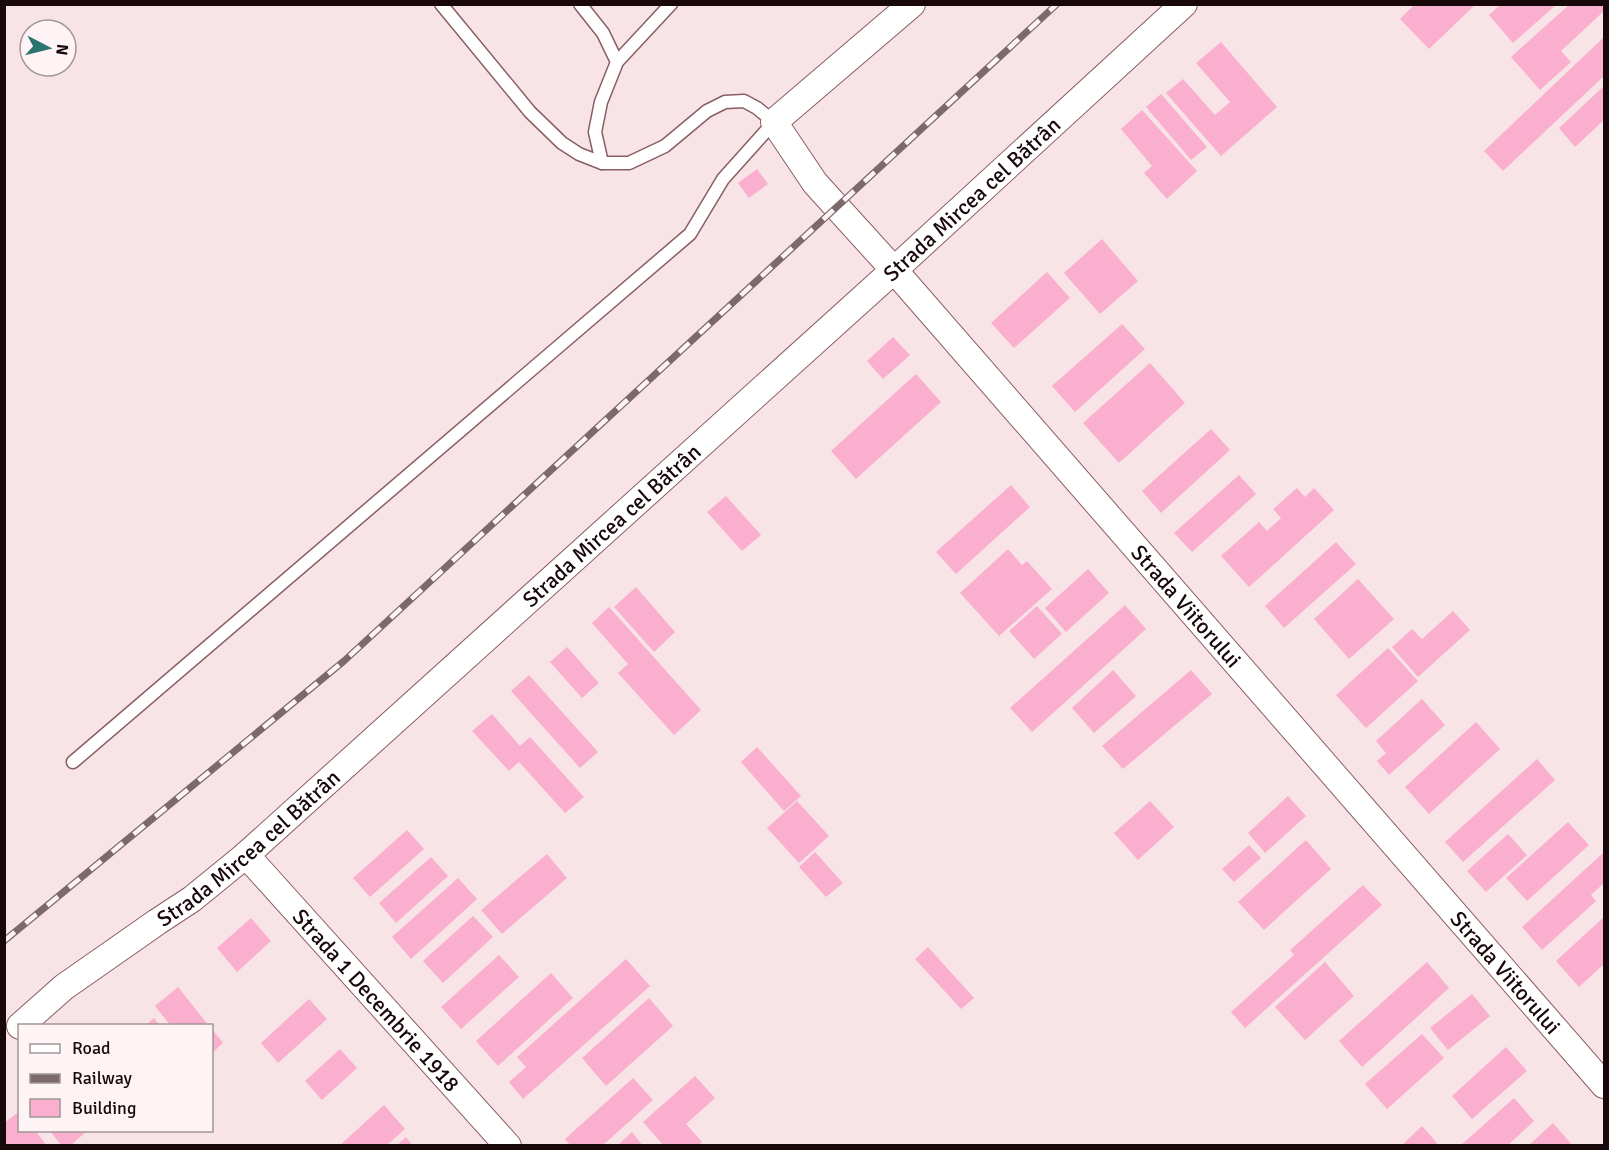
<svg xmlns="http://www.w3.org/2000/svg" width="1609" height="1150" font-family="Signika,sans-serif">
	<rect width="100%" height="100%" fill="#f8e4e6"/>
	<g fill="#faafcf">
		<path d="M1415 4H1476L1429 49 1400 19Z"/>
		<path d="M1501 4H1557L1513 43 1489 15Z"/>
		<path d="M1570 4H1604V11L1561 51 1571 62 1540 90 1511 57Z"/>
		<path d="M1604 37V76L1503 171 1484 151Z"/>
		<path d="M1221 42 1277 107 1221 156 1166 93 1183 79 1215 115 1230 102 1196 63Z"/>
		<path d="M1604 86V120L1575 147 1559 128Z"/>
		<path d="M1161 94 1207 147 1191 160 1146 107Z"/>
		<path d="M1142 110 1197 171 1167 199 1144 173 1152 166 1121 129Z"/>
		<path d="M757 169 768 184 749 198 738 183Z"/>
		<path d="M1102 239 1138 281 1100 314 1064 273Z"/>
		<path d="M1047 272 1070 298 1014 348 991 323Z"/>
		<path d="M1122 324 1145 349 1075 412 1052 386Z"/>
		<path d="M893 337 910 355 883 379 867 361Z"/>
		<path d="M1150 363 1185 403 1119 463 1083 423Z"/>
		<path d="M916 374 941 402 856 479 831 451Z"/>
		<path d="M1211 429 1230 450 1161 513 1142 491Z"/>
		<path d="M1239 475 1256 494 1192 552 1174 533Z"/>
		<path d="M1011 485 1030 507 956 574 936 552Z"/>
		<path d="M1297 488 1305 497 1314 488 1334 510 1249 587 1221 556 1259 522 1267 531 1281 518 1273 509Z"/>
		<path d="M726 496 761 535 742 551 707 512Z"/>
		<path d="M1336 542 1356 564 1284 628 1265 606Z"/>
		<path d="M1008 549 1022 565 1027 561 1052 589 999 636 960 593Z"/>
		<path d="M1088 569 1109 593 1066 632 1045 608Z"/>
		<path d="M1358 579 1394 619 1349 659 1314 619Z"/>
		<path d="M636 587 675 632 654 652 614 607Z"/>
		<path d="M1125 605 1146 629 1032 732 1010 708Z"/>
		<path d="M1037 606 1062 634 1034 659 1009 631Z"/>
		<path d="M609 607 701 710 674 735 618 673 628 664 592 623Z"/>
		<path d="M1453 611 1470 630 1418 677 1392 647 1412 629 1422 639Z"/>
		<path d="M567 647 599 683 582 698 550 662Z"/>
		<path d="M1388 648 1418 681 1366 728 1336 695Z"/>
		<path d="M1113 670 1136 696 1094 733 1072 708Z"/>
		<path d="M1191 670 1212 694 1123 769 1102 746Z"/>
		<path d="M529 675 598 752 580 768 511 691Z"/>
		<path d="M1422 699 1445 725 1389 775 1377 761 1386 753 1376 741Z"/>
		<path d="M492 714 520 746 530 737 584 797 565 813 519 762 509 771 472 731Z"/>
		<path d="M1476 722 1500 749 1429 814 1405 787Z"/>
		<path d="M757 747 801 796 784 811 741 762Z"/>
		<path d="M1537 759 1555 780 1463 862 1445 842Z"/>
		<path d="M1288 796 1306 816 1265 853 1248 833Z"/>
		<path d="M797 801 829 836 799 863 767 828Z"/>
		<path d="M1150 801 1174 827 1138 860 1114 833Z"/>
		<path d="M1568 822 1589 845 1527 901 1506 878Z"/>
		<path d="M407 830 424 849 370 897 353 878Z"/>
		<path d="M1508 834 1527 855 1486 892 1467 871Z"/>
		<path d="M1306 840 1331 869 1264 930 1238 902Z"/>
		<path d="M1249 845 1261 858 1234 882 1222 869Z"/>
		<path d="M815 852 843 883 826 897 799 867Z"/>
		<path d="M1604 852V883L1591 895 1596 901 1542 950 1522 927Z"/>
		<path d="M547 854 567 878 502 934 481 910Z"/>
		<path d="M431 857 448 876 396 923 379 903Z"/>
		<path d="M458 878 477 899 411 959 392 937Z"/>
		<path d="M1363 885 1382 905 1245 1028 1231 1012 1294 955 1290 950Z"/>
		<path d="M473 916 493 937 443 983 423 961Z"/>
		<path d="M1604 917V964L1579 987 1556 961Z"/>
		<path d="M251 918 271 941 237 972 217 948Z"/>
		<path d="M928 947 974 998 961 1009 915 959Z"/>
		<path d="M499 955 519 977 461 1029 441 1007Z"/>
		<path d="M626 959 650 986 523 1099 509 1082 526 1067 517 1057Z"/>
		<path d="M1325 962 1354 996 1305 1040 1275 1007Z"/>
		<path d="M1427 962 1449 988 1362 1067 1339 1041Z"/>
		<path d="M551 973 573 998 498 1066 476 1041Z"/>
		<path d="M178 987 209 1026H171L155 1006Z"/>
		<path d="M1472 994 1490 1016 1448 1050 1430 1028Z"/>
		<path d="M649 998 673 1026 606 1086 582 1058Z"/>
		<path d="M309 999 327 1019 278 1063 261 1043Z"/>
		<path d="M154 1018 160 1026H145Z"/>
		<path d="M212 1029 223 1043 212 1053Z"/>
		<path d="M1422 1034 1444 1058 1387 1109 1365 1084Z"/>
		<path d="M1506 1047 1527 1071 1472 1119 1452 1096Z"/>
		<path d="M340 1049 357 1068 322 1100 305 1081Z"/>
		<path d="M695 1076 715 1098 686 1124 702 1142 698 1146H664L643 1122Z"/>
		<path d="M633 1078 653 1100 602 1146H571L565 1139Z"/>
		<path d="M1514 1098 1534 1121 1507 1146H1460Z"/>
		<path d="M384 1105 405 1129 386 1146H339Z"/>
		<path d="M20 1111V1130H35L47 1146H8L4 1141V1123Z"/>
		<path d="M1553 1123 1573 1146H1528Z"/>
		<path d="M1422 1126 1437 1143 1434 1146H1401Z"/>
		<path d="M49 1130H88L70 1146H62Z"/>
		<path d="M632 1132 643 1146H617Z"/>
		<path d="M406 1137 413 1146H396Z"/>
	</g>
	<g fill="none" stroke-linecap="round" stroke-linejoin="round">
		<defs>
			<g id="lane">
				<path d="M441 4 530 112 562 143 579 154 602 163 595 132 601 102 617 62 603 33 580 4"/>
				<path d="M617 62 671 4"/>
				<path d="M73 762 690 234 723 179 774 122 757 108 744 101 725 102 707 111 665 146 629 163H602"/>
			</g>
			<g id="street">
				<path id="s1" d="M912 4 774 122 815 183 894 270 1604 1085"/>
				<path id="s2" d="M246 855 508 1146"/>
				<path id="s3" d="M20 1026 64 987 157 922 192 899 246 855 894 270 1184 4"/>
			</g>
		</defs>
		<use href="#lane" stroke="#895e63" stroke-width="15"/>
		<use href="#street" stroke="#895e63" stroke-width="28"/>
		<use href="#lane" stroke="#fff" stroke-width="12"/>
		<use href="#street" stroke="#fff" stroke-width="26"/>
		<defs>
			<path id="rail" d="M4 941 344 661 1057 4"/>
		</defs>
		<use href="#rail" stroke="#7b696b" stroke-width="7"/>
		<use href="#rail" stroke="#fff4f5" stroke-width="4.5" stroke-dasharray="14" stroke-linecap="butt"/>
	</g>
	<g text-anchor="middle" stroke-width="4.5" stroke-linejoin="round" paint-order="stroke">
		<g font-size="22" fill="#18080a" stroke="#fff4f5">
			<text dy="8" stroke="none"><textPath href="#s3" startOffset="1262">Strada Mircea cel Bătrân</textPath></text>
			<text dy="8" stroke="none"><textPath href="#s3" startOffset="776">Strada Mircea cel Bătrân</textPath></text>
			<text dy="8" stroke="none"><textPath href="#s1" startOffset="818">Strada Viitorului</textPath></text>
			<text dy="8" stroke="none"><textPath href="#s3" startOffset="290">Strada Mircea cel Bătrân</textPath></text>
			<text dy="8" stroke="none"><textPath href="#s1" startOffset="1304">Strada Viitorului</textPath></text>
			<text dy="8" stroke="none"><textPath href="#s2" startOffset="195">Strada 1 Decembrie 1918</textPath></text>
		</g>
	</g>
	<rect width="1609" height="1150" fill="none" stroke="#18080a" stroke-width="12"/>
	<rect x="18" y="1024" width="195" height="108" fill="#fff4f5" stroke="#a39697" stroke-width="1.5"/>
	<rect x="30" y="1044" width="30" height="9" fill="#ffffff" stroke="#a39697" stroke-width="1.5"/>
	<text x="72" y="1054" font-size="18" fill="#18080a">Road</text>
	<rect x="30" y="1074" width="30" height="9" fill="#7b696b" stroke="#a39697" stroke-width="1.5"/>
	<text x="72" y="1084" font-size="18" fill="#18080a">Railway</text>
	<rect x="30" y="1099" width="30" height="18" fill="#faafcf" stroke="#a39697" stroke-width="1.5"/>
	<text x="72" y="1114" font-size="18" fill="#18080a">Building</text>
	<g transform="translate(48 48) rotate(97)"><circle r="28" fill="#fff4f5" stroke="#a39697" stroke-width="1.5"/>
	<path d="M0-4.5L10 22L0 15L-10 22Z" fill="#2a7472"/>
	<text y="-9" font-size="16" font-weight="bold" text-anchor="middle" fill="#18080a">N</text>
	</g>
</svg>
